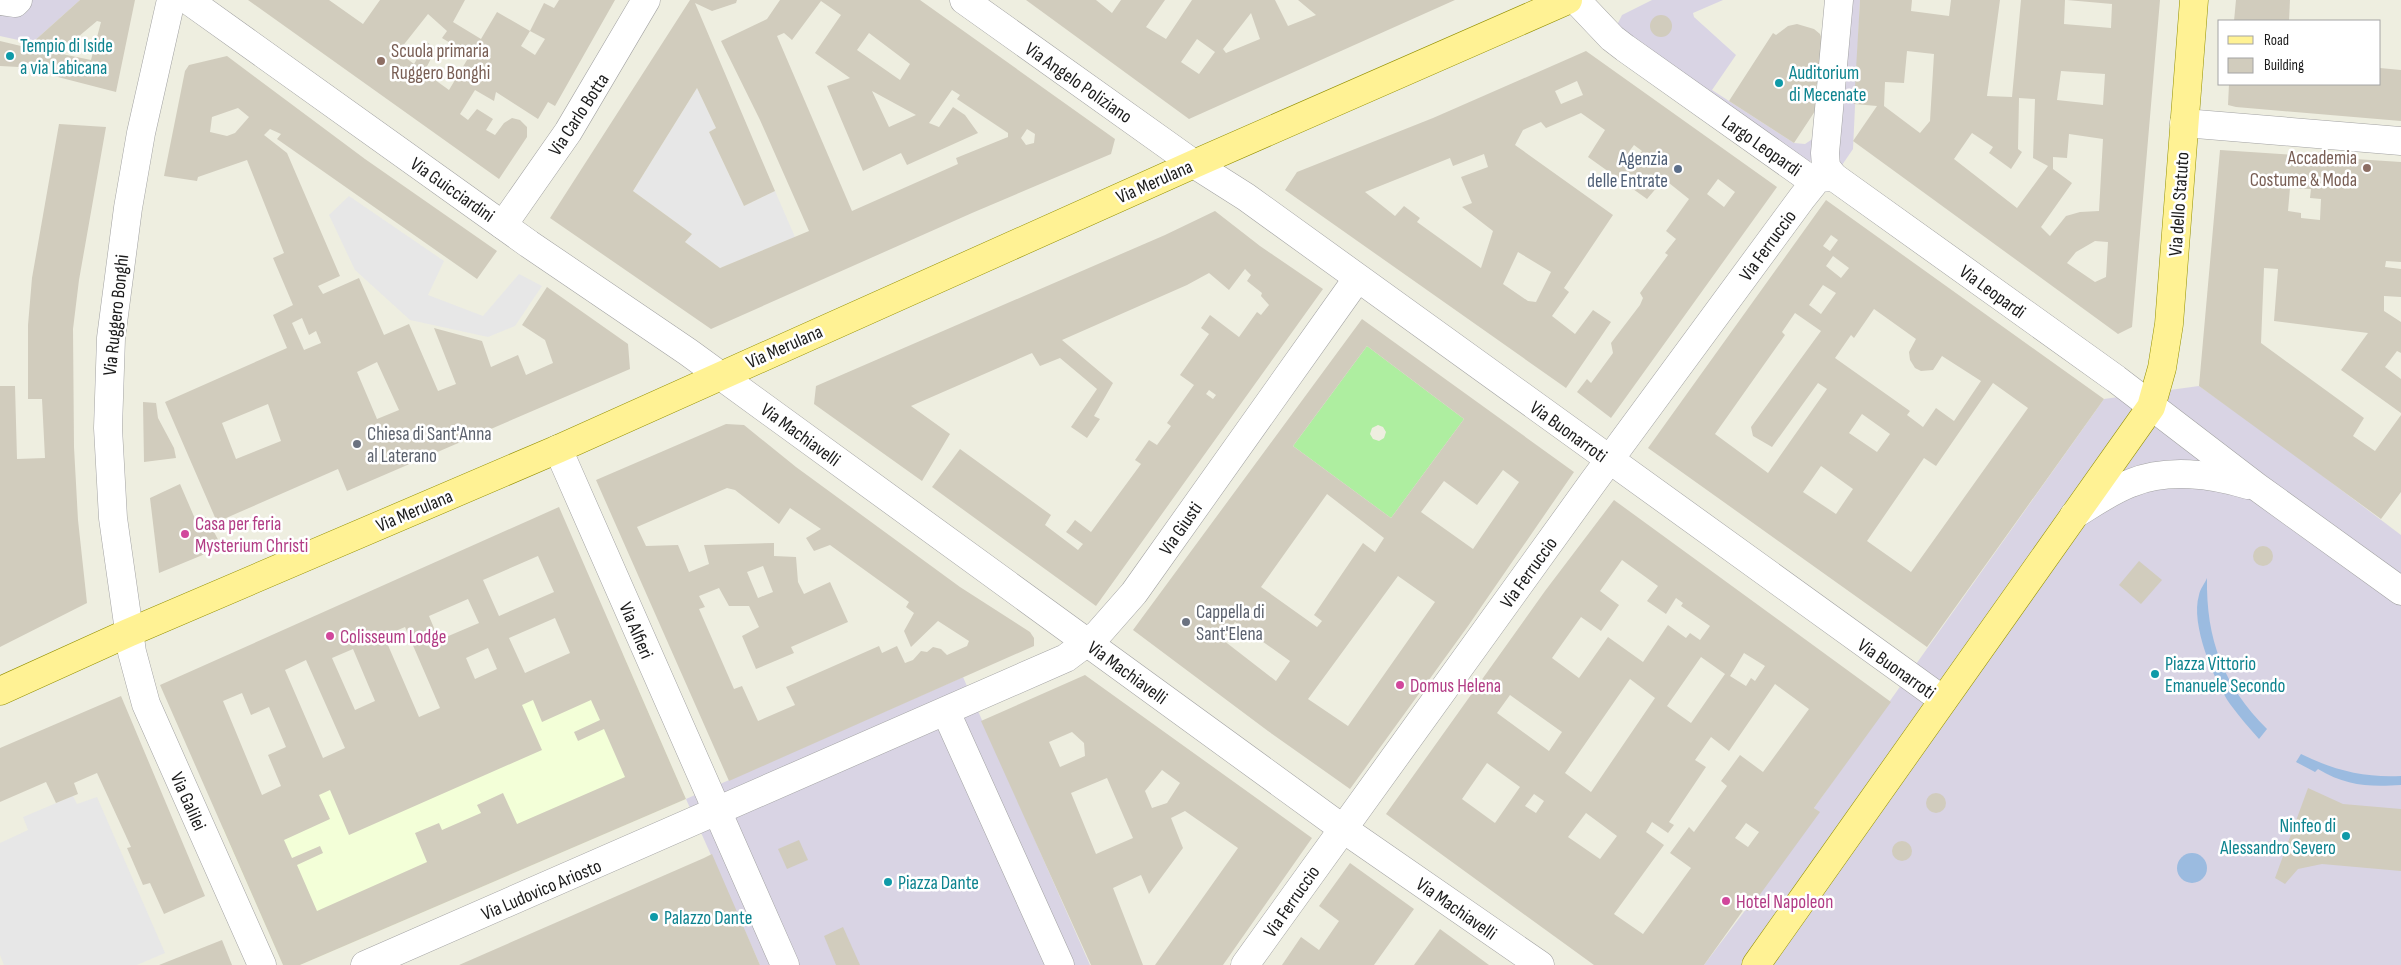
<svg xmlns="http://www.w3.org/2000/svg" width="2401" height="965" font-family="'Sofia Sans Condensed',sans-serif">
	<rect width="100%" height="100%" fill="#eeeee0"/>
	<path fill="#f3ffd8" d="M623 654 686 799 300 965H283L223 829Z"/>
	<path fill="#aeeea0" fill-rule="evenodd" d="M1367 346 1464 419 1391 518 1293 446ZM1378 425 1383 427 1386 432 1384 438 1379 441 1373 439 1370 434 1372 428Z"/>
	<g fill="#e7e7e7">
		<path d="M697 88 716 128 709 132 744 206 775 191 795 237 720 268 685 242 692 234 633 191Z"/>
		<path d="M349 196 444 261 428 295 483 316 519 274 542 286 515 326 488 337 410 320 355 270 329 215Z"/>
		<path d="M73 796 77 804 97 797 165 953 137 965H4L0 955V843L28 830 23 817Z"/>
	</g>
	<g fill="#d9d4e4">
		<path d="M0 0H80L32 43 0 36Z"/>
		<path d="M1652 0H1723L1693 13 1694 17 1736 55 1712 90 1794 143 1805 144 1814 138 1828 0H1860L1853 149 1840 168 1815 153 1810 162H1795L1617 25 1622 15Z"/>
		<path d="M2199 386 2271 437 2401 535V965H1704L1819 812 1814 808 2104 399Z"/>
		<path d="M963 677 1090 965H760L686 799Z"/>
	</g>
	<g fill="#9bbbe0">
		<path d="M2207 578C2206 639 2223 685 2267 729L2259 739C2249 728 2239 716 2230 704 2214 680 2190 624 2199 595 2200 589 2205 583 2207 578Z"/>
		<path d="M2301 754C2333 770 2365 778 2401 776V785C2369 787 2346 786 2318 769L2315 772 2296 762Z"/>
		<circle cx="2192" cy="868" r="15"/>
	</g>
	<g fill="#d1ccbd" fill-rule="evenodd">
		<path d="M80 0H135L116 92 19 67 0 66V41L21 46 32 43ZM97 21 101 22 91 60 62 54 66 47Z"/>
		<path d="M248 0H329L363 24 380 0H465L453 22 481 39 497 12 530 31 521 46 535 55 545 39 530 31 544 3 554 8 559 0H615L555 106 548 102 538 119 496 92 494 101 475 90 460 114 468 120 477 109 493 119 486 130 495 135 504 123 512 118 520 120 527 127V137L499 179ZM428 14 447 31 442 38 470 55 449 90 424 72 436 49 427 42 414 64 398 52Z"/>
		<path d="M690 0H737L736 3 712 11 695 3 775 191 744 206 709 132 716 128 697 88 633 191 692 234 685 242 720 268 809 231 760 120 721 41 767 19 780 0H920L1115 139 1111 154 972 213 711 329 550 218ZM821 1 841 15 815 53 850 78 827 86 863 171 901 153 907 165 978 133 965 115 953 107 939 127 929 123 952 90 960 95 957 99 1008 133V137L956 158 958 164 852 211 777 36 784 33 792 40ZM869 33 910 64 900 80 857 50ZM872 91 916 115 889 127ZM1027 129 1035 134 1034 143 1026 145 1021 138Z"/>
		<path d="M1026 0H1096L1112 13 1121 0H1165L1146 27 1166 39 1192 0H1275L1288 26 1316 15 1298 0H1455L1189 119ZM1251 13 1260 39 1226 53 1223 49ZM1197 39 1215 52 1199 74 1181 62Z"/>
		<path d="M1860 0H1912L1911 11 1949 16 1951 0H2000L1987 96 2012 97 2021 0H2065L2064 24 2111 28 2112 4 2067 0H2160L2132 327 2118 334 1853 141 1877 106 1854 104ZM1907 51 1934 54 1930 121 1920 133 1884 106 1885 82 1904 83ZM2061 71 2105 74 2103 105 2057 100ZM2019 98 2035 99 2033 158 2048 166 2017 208 1954 159 1972 133 1993 147 1989 153 2011 169 2022 152 2018 149ZM2069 134 2103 139 2099 211 2080 212 2066 216 2050 236 2041 227 2072 183 2053 169V157L2067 158ZM2095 241 2108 242 2106 277 2095 282 2067 263 2076 252Z"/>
		<path d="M2236 0H2290L2289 21H2234Z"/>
		<circle cx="1661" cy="26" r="11"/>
		<path d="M1797 24 1814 29 1820 34 1824 44 1821 77 1813 90 1819 94V105L1794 143 1729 101 1773 33 1776 35 1788 26Z"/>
		<path d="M1586 51 1777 187 1611 418 1577 392 1587 379 1591 383 1613 353 1611 343 1640 305 1643 298 1640 293 1668 255 1665 253 1676 239 1666 231 1689 199 1664 179 1647 199 1588 157 1605 130 1581 113 1546 128 1541 122 1523 130 1515 145 1613 215 1564 288 1569 292 1552 316 1575 334 1593 310 1611 322 1566 388 1285 190 1297 172 1433 118ZM1577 81 1583 95 1561 104 1555 91ZM1634 145 1642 151 1636 159 1628 153ZM1484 154 1488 167 1461 177 1472 203 1462 207 1493 231 1481 268 1417 222 1420 218 1404 206 1395 216 1365 192 1450 158 1453 166ZM1718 179 1735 192 1724 207 1707 194ZM1518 252 1551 272 1536 302 1528 301 1503 284Z"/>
		<path d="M227 56 365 159 497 251 477 279 277 139 281 134 270 129 264 135 287 153 340 276 318 286 323 294 359 278 384 335 409 324 438 391 456 384 434 328 482 341 491 367 518 355 526 375 553 363 545 340 522 325 547 287 628 344 630 369 347 491 338 469 217 522 165 402 287 348 273 315 293 305 273 258 284 253 247 160 198 177 197 181 164 176 185 71 189 65ZM238 108 249 117 235 133 227 136 210 132 212 117ZM302 318 309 335 316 331 321 343 304 350 292 323ZM377 362 399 410 377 419 357 372ZM268 404 281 441 236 459 222 423Z"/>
		<path d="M2380 68 2401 70V121L2236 107 2228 105 2229 84H2380Z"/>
		<path d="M59 124 106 127 79 280 73 329 74 447 78 520 87 603 0 647V386H15L17 459 45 458 42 399H28V325L32 278Z"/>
		<path d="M2220 150 2401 162V262L2386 261 2385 267 2401 269V297L2384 296V311L2401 322V353L2397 351 2385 367 2401 379V413L2341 370 2368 333 2274 321 2278 269 2264 268 2261 343 2364 418 2353 436 2375 451 2401 415V492L2381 519 2199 386ZM2290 188 2311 189 2310 198 2321 199 2320 220 2301 218V213L2288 211Z"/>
		<path d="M1826 200 2104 399 1927 647 1648 448ZM1831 235 1838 240 1830 251 1823 246ZM1833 256 1849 268 1841 278 1826 266ZM1823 285 1836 293 1821 314 1809 305ZM1874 309 1916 339 1909 352 1910 360 1915 368 1921 371 1933 370 1942 356 1981 381 1954 421 1936 408 1923 427 1907 415 1910 411 1835 358 1851 335 1854 338ZM1795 313 1821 331 1751 427 1753 436 1772 447 1818 383 1827 389 1768 473 1715 434 1785 335 1782 332ZM1993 383 2028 408 1911 572 1867 541 1924 458 1936 466ZM1862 414 1890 434 1877 452 1849 433ZM1821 466 1853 489 1836 514 1803 492Z"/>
		<path d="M1215 211 1260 246 1323 289 1096 606 932 487 960 449 1051 515 1045 525 1078 550 1083 544 1066 532 1075 520 1091 532 1141 464 1135 460 1149 440 1157 445 1171 426 1167 423 1194 385 1180 375 1209 334 1201 328 1210 315 1239 337 1257 312 1261 315 1269 305 1261 296 1262 293 1247 281 1251 275 1245 269 1229 290 1209 273 1187 285 1062 340 1113 383 1094 416 1100 419 1087 438 1071 427 1097 389 1060 358 1040 366 1032 353 911 406 950 434 922 481 814 404 816 386 1165 235ZM1209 390 1216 395 1213 399 1206 394Z"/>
		<path d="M1362 319 1574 472 1468 626 1350 789 1268 731 1133 630ZM1367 346 1464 419 1391 518 1293 446ZM1503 470 1519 482 1473 549 1421 512 1444 481 1477 505ZM1327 494 1384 538 1375 552 1363 543 1314 615 1322 621 1317 627 1261 587ZM1398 576 1435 602 1348 726 1308 699ZM1235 622 1290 661 1276 681 1223 640Z"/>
		<path d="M143 402 156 403 158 418 174 448 176 458 144 462Z"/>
		<path d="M726 424 744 425 796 467 960 587 1030 632 1034 638V646L729 781 596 480ZM727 488 735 490 779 524 790 508 821 529 806 538 814 551 830 545 909 602 906 607 914 613 904 631 911 647 938 621 969 641 967 646 947 655 941 649 933 647 927 652 921 651 913 660 905 663 897 646 882 653 879 646 786 687 795 705 758 721 742 686 734 689 699 609 705 607 699 596 719 588 729 606H749L759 627 742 636 756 669 794 653 791 647 848 622 830 582 804 594 798 582 796 557 774 556V543L704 545 709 564 689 572 678 545 646 546 637 527ZM763 566 773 592 758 598 747 572Z"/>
		<path d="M180 484 196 521 206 517 222 547 159 573 150 498Z"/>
		<path d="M1614 500 1891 702 1814 808 1820 812 1748 911 1744 909 1704 965H1594L1386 814 1545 591ZM1622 560 1658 586 1647 601 1666 614 1676 598 1683 603 1681 606 1710 626 1700 640 1690 633 1686 638 1668 625 1643 662 1608 637 1579 678 1552 658 1581 617 1601 631 1619 605 1600 591ZM1744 653 1765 666 1755 681 1751 678 1746 686 1730 676ZM1701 657 1725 674 1691 723 1667 706ZM1630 679 1655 698 1591 792 1565 773ZM1775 684 1809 709 1763 772 1740 755 1721 781 1727 786 1694 832 1689 827 1670 853 1691 868 1643 934 1614 914 1664 845 1646 832 1652 822 1668 833 1674 825 1669 822 1706 767 1695 760 1711 737 1729 751ZM1510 695 1562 732 1549 751 1497 713ZM1487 763 1520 787 1495 823 1462 799ZM1534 794 1544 801 1536 813 1525 806ZM1586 813 1617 836 1600 859 1568 837ZM1746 823 1759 832 1748 847 1735 838Z"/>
		<path d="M559 507 686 799 300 965H283L160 685ZM538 556 554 592 499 616 483 580ZM468 599 479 623 439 640 429 616ZM555 618 570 653 525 673 509 638ZM405 627 440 708 419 717 384 636ZM488 648 497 669 475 679 466 658ZM353 649 375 701 355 710 332 658ZM306 660 345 748 323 758 285 670ZM242 693 251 715 269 707 286 747 268 755 281 786 262 795 223 701ZM533 700 542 722 591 700 600 720 574 732 578 741 604 729 625 777 517 824 503 793 477 805 481 813 442 830 439 823 415 833 427 862 317 911 297 865 323 853 320 846 292 858 284 840 330 819 319 795 330 790 349 835 542 750 522 705Z"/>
		<circle cx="2263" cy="556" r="10"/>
		<path d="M2139 561 2162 580 2141 604 2119 585Z"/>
		<path d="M1085 675 1312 838 1223 965H1155L1238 848 1185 811 1171 818 1183 848 1149 894 1141 875 1113 888 1143 965H1091L981 721ZM1072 732 1084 743 1085 756 1060 767 1049 742ZM1162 770 1180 783 1167 803 1152 808 1145 791ZM1107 778 1133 838 1096 854 1071 793Z"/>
		<path d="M121 696 205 896 164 914 150 883 143 885 127 848 131 847 97 773 74 783 78 794 56 803 46 782 0 802V748Z"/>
		<path d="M2308 788 2343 804 2401 809V871L2322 864 2298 869 2285 884 2275 878Z"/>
		<circle cx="1936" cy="803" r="10"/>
		<path d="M799 840 808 860 787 869 778 849Z"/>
		<circle cx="1902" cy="851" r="10"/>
		<path d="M712 854 760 965H459L704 858Z"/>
		<path d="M1350 863 1414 909 1374 965H1282L1301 937 1319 950 1339 921 1319 906Z"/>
		<path d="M843 927 860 965H836L824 936Z"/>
		<path d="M1440 929 1470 951 1489 965H1414Z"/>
		<path d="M222 940 232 965H159Z"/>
	</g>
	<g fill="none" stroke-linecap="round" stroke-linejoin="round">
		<defs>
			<g id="minor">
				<path d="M171 0 141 133 128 208 111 338 108 428 113 518 132 652 146 704 262 965"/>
				<path d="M188 0 529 244 688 352 1342 828 1540 965"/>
				<path d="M964 0 1194 164 1246 197 1943 700"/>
				<path d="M1576 0 1612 38 1625 48 1814 182"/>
				<path d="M1839 0 1825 153 1826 167 1834 177 2116 379 2257 487 2401 591"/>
				<path d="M0 1 15 3 18 0"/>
				<path d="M2184 123 2401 141"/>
				<path d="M503 225 568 132 646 0"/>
				<path d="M558 449 785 965"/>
				<path d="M2074 515C2092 504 2110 491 2131 483 2167 468 2212 474 2248 485"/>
				<path d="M946 712 1060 965"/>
				<path d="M365 965 1066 658 1098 634 1134 593 1357 279"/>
				<path d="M1245 965 1593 482 1802 198 1818 178 1834 177"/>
			</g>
			<g id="major">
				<path d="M0 691 128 633 558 449 1194 164 1568 0"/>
				<path d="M1756 965 2151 407 2162 368 2169 324 2194 0"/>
			</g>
		</defs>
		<use href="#minor" stroke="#a2a2a2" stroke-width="29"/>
		<use href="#major" stroke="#939000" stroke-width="29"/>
		<use href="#minor" stroke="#fff" stroke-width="28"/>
		<use href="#major" stroke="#fff294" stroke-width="28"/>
	</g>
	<g fill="#0f9aa8" stroke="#fff" stroke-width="2">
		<circle cx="10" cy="56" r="5"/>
		<circle cx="1779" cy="83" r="5"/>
		<circle cx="2155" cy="674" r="5"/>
		<circle cx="2346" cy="836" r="5"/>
		<circle cx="888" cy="882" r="5"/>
		<circle cx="654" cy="917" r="5"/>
	</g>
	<g fill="#8d6e63" stroke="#fff" stroke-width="2">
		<circle cx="381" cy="61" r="5"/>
		<circle cx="2367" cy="168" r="5"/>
	</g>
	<circle fill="#5c6f8a" stroke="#fff" stroke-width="2" cx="1678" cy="169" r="5"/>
	<g fill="#6b7280" stroke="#fff" stroke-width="2">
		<circle cx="357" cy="444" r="5"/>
		<circle cx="1186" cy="622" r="5"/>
	</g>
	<g fill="#d1479c" stroke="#fff" stroke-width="2">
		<circle cx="185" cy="534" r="5"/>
		<circle cx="330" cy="636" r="5"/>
		<circle cx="1400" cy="685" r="5"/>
		<circle cx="1726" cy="901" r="5"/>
	</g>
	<g text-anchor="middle" stroke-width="5" stroke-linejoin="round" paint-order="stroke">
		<g font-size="19" fill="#0d838f" stroke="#fff" text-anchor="start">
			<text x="20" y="52">Tempio di Iside<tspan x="20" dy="22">a via Labicana</tspan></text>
			<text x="1789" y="79">Auditorium<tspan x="1789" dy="22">di Mecenate</tspan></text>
			<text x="2165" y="670">Piazza Vittorio<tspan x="2165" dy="22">Emanuele Secondo</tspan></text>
			<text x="2336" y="832" text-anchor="end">Ninfeo di<tspan x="2336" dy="22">Alessandro Severo</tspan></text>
			<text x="898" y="889">Piazza Dante</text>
			<text x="664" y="924">Palazzo Dante</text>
		</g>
		<g font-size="19" fill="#785e54" stroke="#fff" text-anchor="start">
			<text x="391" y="57">Scuola primaria<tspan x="391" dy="22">Ruggero Bonghi</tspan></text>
			<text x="2357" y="164" text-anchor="end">Accademia<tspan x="2357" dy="22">Costume &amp; Moda</tspan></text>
		</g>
		<g font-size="19" fill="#1b1b1b" stroke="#fff">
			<text transform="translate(1079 82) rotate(35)" y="7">Via Angelo Poliziano</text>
			<text transform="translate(578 114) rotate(-57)" y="7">Via Carlo Botta</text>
			<text transform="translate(1762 145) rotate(35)" y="7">Largo Leopardi</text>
			<text transform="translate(1154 181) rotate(-24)" y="7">Via Merulana</text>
			<text transform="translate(453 189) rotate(35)" y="7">Via Guicciardini</text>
			<text transform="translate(2178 204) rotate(-86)" y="7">Via dello Statuto</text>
			<text transform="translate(1767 245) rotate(-54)" y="7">Via Ferruccio</text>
			<text transform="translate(1993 291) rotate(36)" y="7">Via Leopardi</text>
			<text transform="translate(115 315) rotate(-84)" y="7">Via Ruggero Bonghi</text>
			<text transform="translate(784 346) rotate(-24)" y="7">Via Merulana</text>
			<text transform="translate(1569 431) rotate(36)" y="7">Via Buonarroti</text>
			<text transform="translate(801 434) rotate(36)" y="7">Via Machiavelli</text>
			<text transform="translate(414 510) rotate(-23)" y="7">Via Merulana</text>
			<text transform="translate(1180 528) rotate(-55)" y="7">Via Giusti</text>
			<text transform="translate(1528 572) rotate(-54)" y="7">Via Ferruccio</text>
			<text transform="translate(637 630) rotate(67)" y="7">Via Alfieri</text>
			<text transform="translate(1897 668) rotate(35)" y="7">Via Buonarroti</text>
			<text transform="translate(1128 672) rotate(36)" y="7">Via Machiavelli</text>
			<text transform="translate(189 801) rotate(66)" y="7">Via Galilei</text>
			<text transform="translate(541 889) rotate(-23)" y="7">Via Ludovico Ariosto</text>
			<text transform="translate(1291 901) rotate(-55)" y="7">Via Ferruccio</text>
			<text transform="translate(1457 908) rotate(35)" y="7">Via Machiavelli</text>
		</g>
		<g font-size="19" fill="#4e5e75" stroke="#fff" text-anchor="end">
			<text x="1668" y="165">Agenzia<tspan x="1668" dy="22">delle Entrate</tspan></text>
		</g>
		<g font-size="19" fill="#5b616d" stroke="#fff" text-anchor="start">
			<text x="367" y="440">Chiesa di Sant'Anna<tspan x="367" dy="22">al Laterano</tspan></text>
			<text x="1196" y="618">Cappella di<tspan x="1196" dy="22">Sant'Elena</tspan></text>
		</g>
		<g font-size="19" fill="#b23c85" stroke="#fff" text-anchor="start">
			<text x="195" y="530">Casa per feria<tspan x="195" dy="22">Mysterium Christi</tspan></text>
			<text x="340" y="643">Colisseum Lodge</text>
			<text x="1410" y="692">Domus Helena</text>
			<text x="1736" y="908">Hotel Napoleon</text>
		</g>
	</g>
	<rect x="2218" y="20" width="162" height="65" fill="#ffffff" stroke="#a4a4a4"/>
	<rect x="2228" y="36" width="25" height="8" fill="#fff294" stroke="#a4a4a4"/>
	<text x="2264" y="45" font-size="15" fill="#1b1b1b">Road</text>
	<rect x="2228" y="58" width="25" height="15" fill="#d1ccbd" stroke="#a4a4a4"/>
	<text x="2264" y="70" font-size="15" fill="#1b1b1b">Building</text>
</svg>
